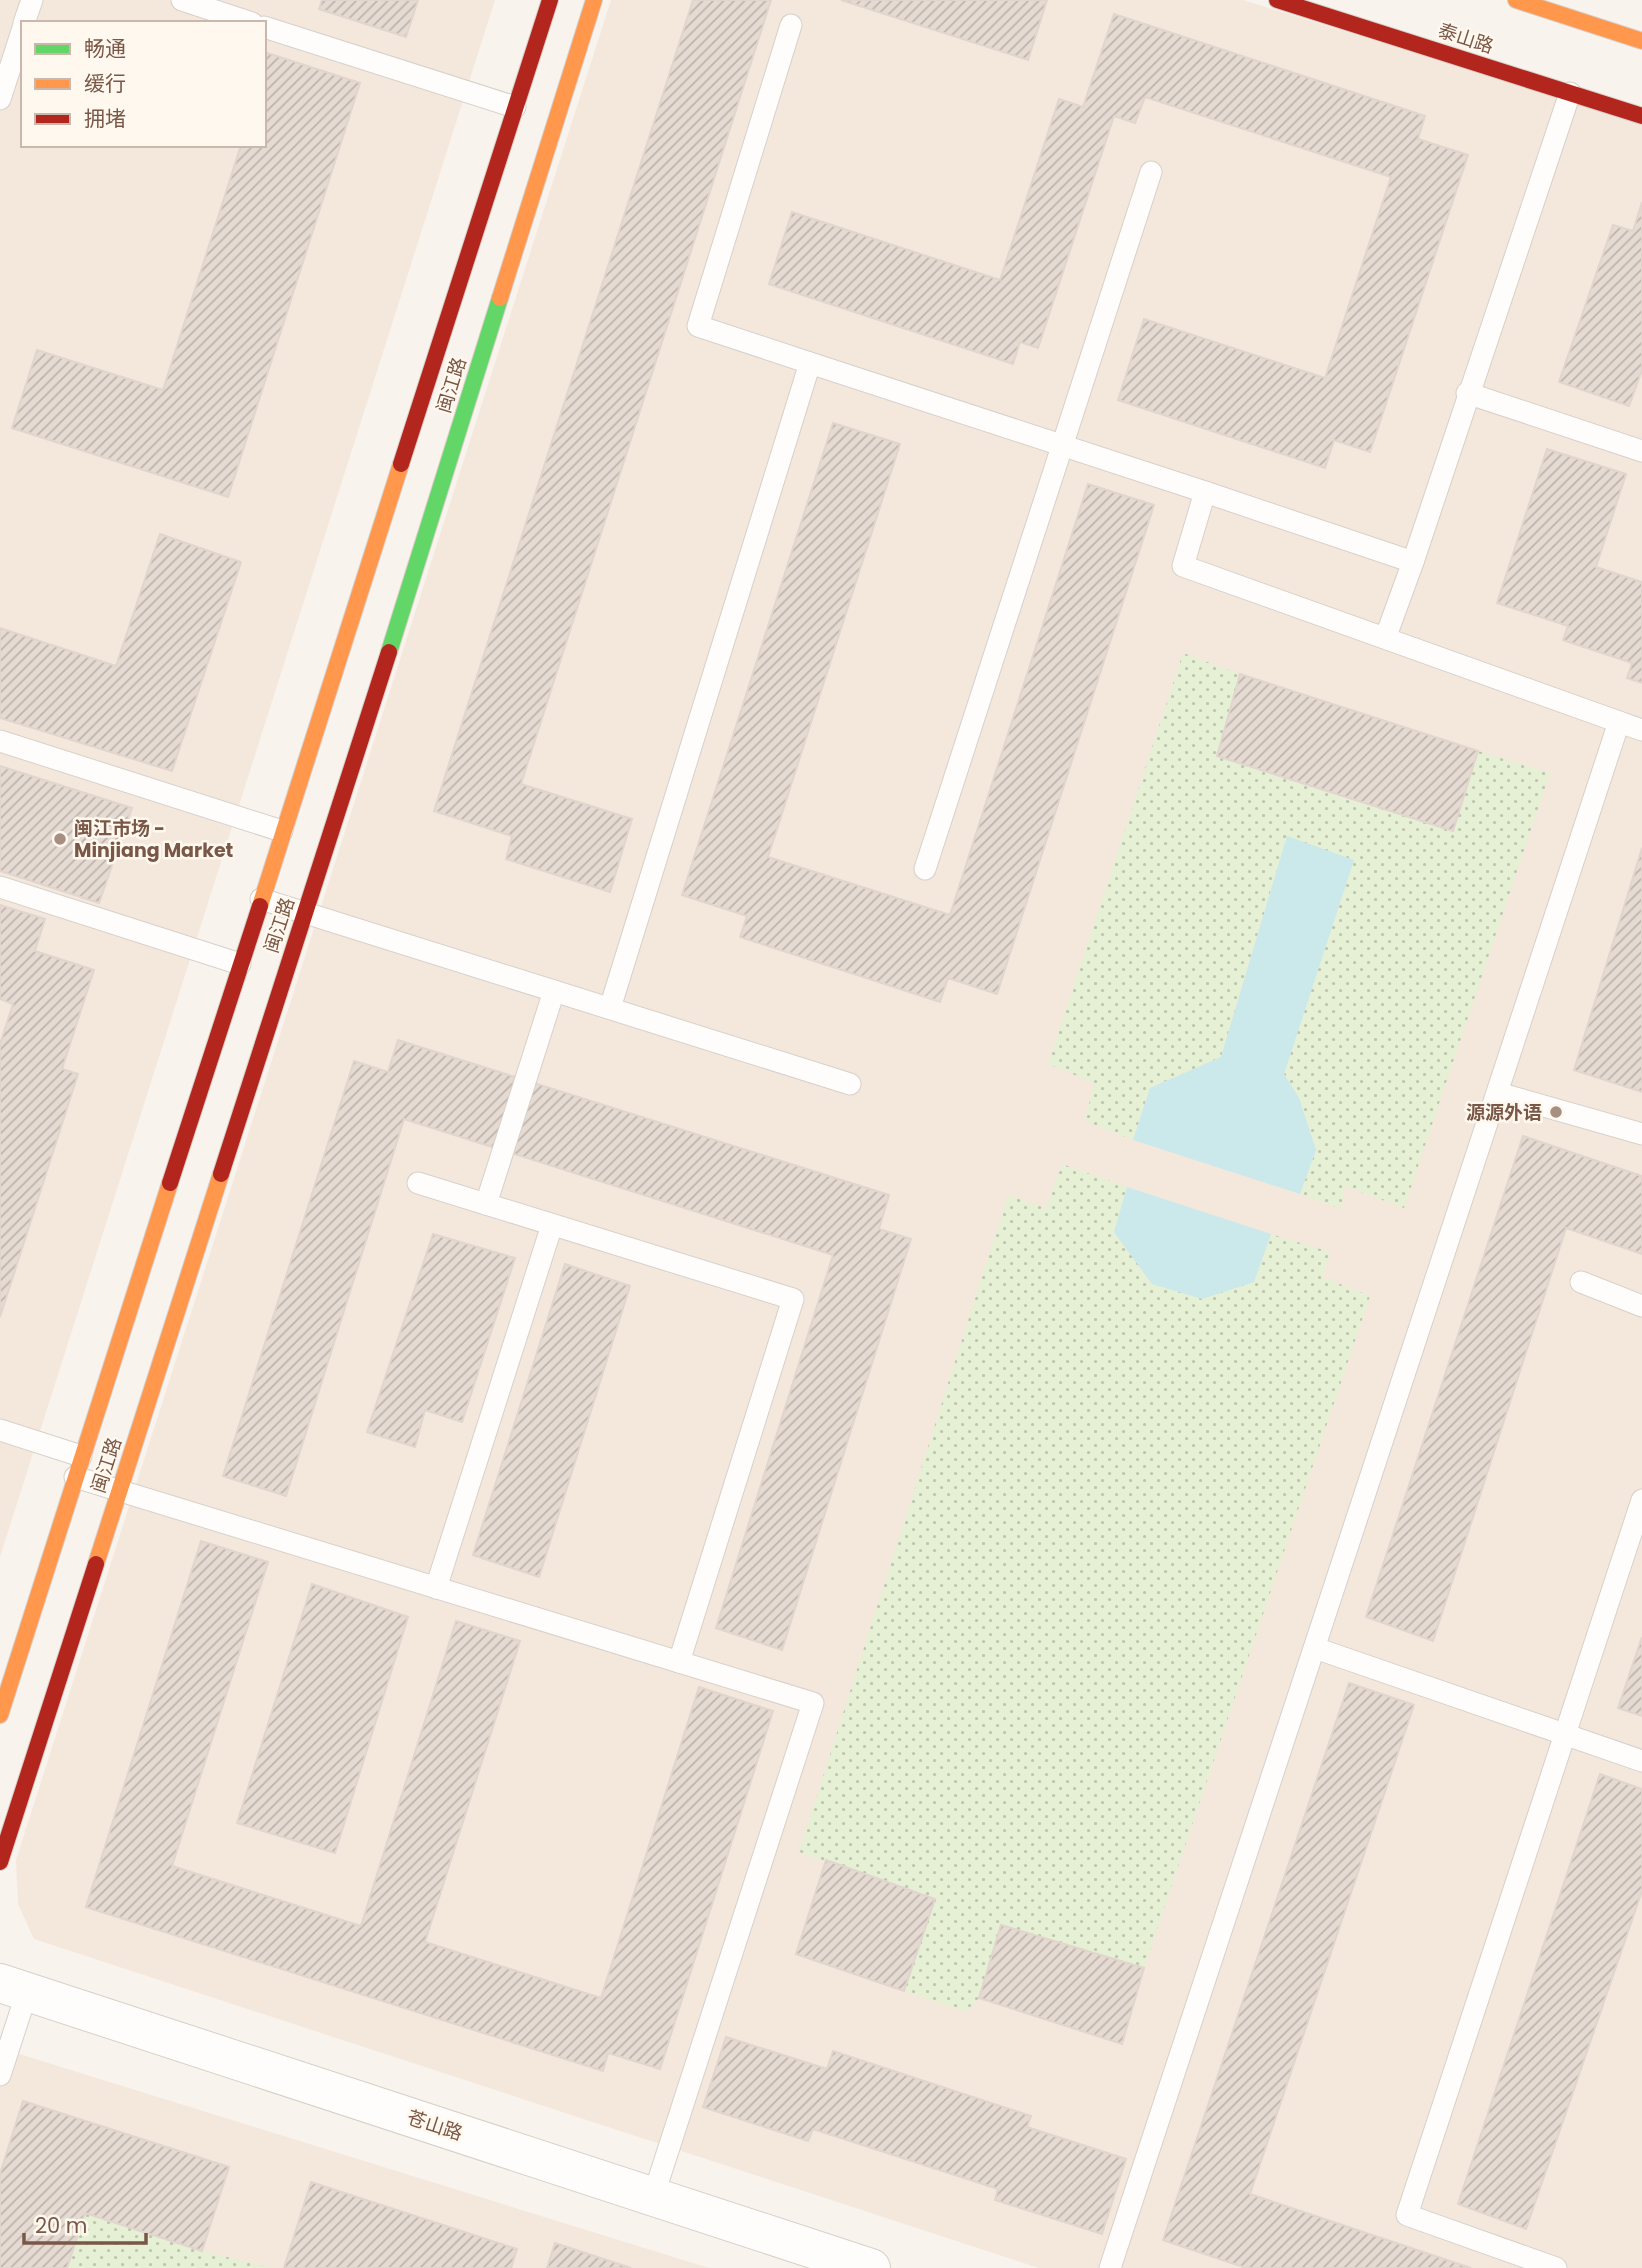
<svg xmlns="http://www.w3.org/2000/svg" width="1642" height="2268" font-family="Poppins,'Noto Sans SC',sans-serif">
	<defs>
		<pattern id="park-dots" width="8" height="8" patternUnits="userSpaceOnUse" patternTransform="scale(1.75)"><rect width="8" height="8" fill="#e5f0d5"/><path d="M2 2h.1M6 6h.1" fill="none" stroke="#bfc5af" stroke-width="1.8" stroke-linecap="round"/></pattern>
		<pattern id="building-hatch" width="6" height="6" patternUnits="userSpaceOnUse" patternTransform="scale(1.75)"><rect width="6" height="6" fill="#e5dbd3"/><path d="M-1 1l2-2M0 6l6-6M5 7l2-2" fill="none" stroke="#bfb4ad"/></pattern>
	</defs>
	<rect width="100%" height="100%" fill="#f8f3ec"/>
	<g fill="#f4e8dc" fill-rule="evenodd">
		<path d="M0 0H495L0 1557ZM23 23H264V145H23Z"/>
		<path d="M611 0H1243L1642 123V2268H1039L34 1939 18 1904 16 1860Z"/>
		<path d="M0 2048 709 2268H0Z"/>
	</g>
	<g fill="url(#park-dots)">
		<path d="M1183 653 1240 674 1217 756 1453 831 1478 751 1550 773 1404 1208 1345 1186 1341 1209 1300 1194 1316 1150 1299 1098 1284 1074 1353 860 1287 837 1221 1057 1150 1088 1133 1140 1085 1121 1094 1083 1048 1064Z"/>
		<path d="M1062 1164 1127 1187 1115 1232 1152 1284 1254 1282 1271 1234 1330 1252 1322 1277 1370 1296 1144 1968 1002 1925 979 1998 967 2012 904 1991 934 1899 799 1852 1008 1195 1046 1208Z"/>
		<path d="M85 2213 202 2251 272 2268H67Z"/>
	</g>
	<g fill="#cbe8ea">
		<path d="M1287 836 1354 860 1284 1074 1299 1098 1316 1150 1300 1194 1133 1140 1150 1088 1221 1057Z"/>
		<path d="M1127 1187 1271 1234 1254 1282 1202 1299 1152 1284 1114 1232Z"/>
	</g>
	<g fill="url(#building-hatch)" stroke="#e1d5cd" stroke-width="2">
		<path d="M322 0H418L406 37 319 9Z"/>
		<path d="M693 0H771L521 784 632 819 610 892 506 859 512 836 434 811Z"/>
		<path d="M841 0H1047L1028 60Z"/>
		<path d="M1114 14 1425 116 1418 139 1468 155 1370 452 1334 440 1325 468 1118 400 1144 319 1325 378 1391 177 1145 97 1135 123 1114 116 1038 348 1020 342 1013 364 769 284 792 212 1000 280 1059 99 1083 107Z"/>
		<path d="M264 52 360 83 228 497 12 428 37 350 163 390 241 145H264Z"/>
		<path d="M1642 202V370L1629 406 1559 382 1613 225 1633 231Z"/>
		<path d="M833 423 900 444 768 857 950 915 1088 484 1154 505 997 994 948 978 940 1002 740 937 747 916 682 895Z"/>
		<path d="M1547 449 1626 474 1596 567 1642 582V683L1627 678 1632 663 1563 640 1568 626 1497 603Z"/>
		<path d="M160 534 241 562 172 771 0 718V628L116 666Z"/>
		<path d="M1240 674 1478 751 1453 831 1217 756Z"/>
		<path d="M0 766 132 808 99 903 0 871Z"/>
		<path d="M1642 848V1092L1574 1070Z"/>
		<path d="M0 905 45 919 35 951 94 970 62 1069 78 1074 0 1317V1044L13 1004 0 999Z"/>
		<path d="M398 1040 889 1195 879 1229 911 1239 782 1650 716 1628 833 1255 404 1119 286 1496 223 1476 354 1061 388 1072Z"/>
		<path d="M1523 1136 1642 1176V1254L1566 1228 1433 1641 1366 1617Z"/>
		<path d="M433 1234 515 1258 462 1422 425 1410 415 1447 367 1432Z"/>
		<path d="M565 1264 630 1286 539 1577 473 1555Z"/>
		<path d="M201 1541 268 1562 172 1866 361 1926 456 1621 520 1641 425 1942 601 1998 699 1687 773 1711 660 2069 608 2053 603 2071 86 1907Z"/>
		<path d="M312 1584 408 1617 335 1853 237 1823Z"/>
		<path d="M1642 1637V1716L1618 1708Z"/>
		<path d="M1349 1683 1414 1705 1250 2194 1471 2268H1246L1163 2240Z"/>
		<path d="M1600 1774 1642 1789V1891L1526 2229 1458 2204Z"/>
		<path d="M826 1860 935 1899 904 1991 796 1954Z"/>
		<path d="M1001 1925 1144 1968 1122 2044 979 1998Z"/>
		<path d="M726 2037 827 2069 833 2051 1031 2116 1027 2127 1126 2159 1102 2234 995 2200 998 2189 813 2129 808 2141 703 2107Z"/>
		<path d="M23 2101 229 2167 202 2251 85 2213 67 2268H0V2174Z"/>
		<path d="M311 2182 517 2249 511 2268H284Z"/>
		<path d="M555 2243 631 2268H547Z"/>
	</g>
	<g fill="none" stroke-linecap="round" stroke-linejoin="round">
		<defs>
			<g id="lane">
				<path d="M182 0 252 23"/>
				<path d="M24 23 32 0"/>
				<path d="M791 25 698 326 810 363"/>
				<path d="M264 27 515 107"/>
				<path d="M0 99 23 28"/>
				<path d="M1467 393 1642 451"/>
				<path d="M1413 562 1570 93"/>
				<path d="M1619 722 1642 730"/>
				<path d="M0 741 282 831"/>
				<path d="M925 869 1151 172"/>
				<path d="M0 887 240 964"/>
				<path d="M261 899 850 1084"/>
				<path d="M610 1008 810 363 1205 492"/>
				<path d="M1498 1093 1642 1134"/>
				<path d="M418 1183 793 1299 679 1662"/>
				<path d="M486 1204 554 991"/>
				<path d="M1581 1282 1642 1306"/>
				<path d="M0 1430 81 1456"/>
				<path d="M75 1477 813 1703 653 2197"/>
				<path d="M436 1588 552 1225"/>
				<path d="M1315 1648 1642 1761"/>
				<path d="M0 2075 27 1992"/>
				<path d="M1110 2268 1619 722 1183 566 1205 492 1413 562 1386 636"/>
				<path d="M1556 2268 1407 2215 1642 1500"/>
			</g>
			<path id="street" d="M0 1983 871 2268"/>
			<path id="fast" d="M389 652 500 298"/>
			<g id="slow">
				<path d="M1516 0 1642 41"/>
				<path d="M500 298 594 0"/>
				<path d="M260 906 401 464"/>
				<path d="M96 1564 221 1174"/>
				<path d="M0 1715 170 1183"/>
			</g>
			<g id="jam">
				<path d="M1277 0 1642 116"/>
				<path d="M401 464 550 0"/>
				<path d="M221 1174 389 652"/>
				<path d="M170 1183 260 906"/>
				<path d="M0 1862 96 1564"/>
			</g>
		</defs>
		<use href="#lane" stroke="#d7d0ca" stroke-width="23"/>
		<use href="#street" stroke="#d7d0ca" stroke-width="40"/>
		<use href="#fast" stroke="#d8cec8" stroke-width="18"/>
		<use href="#slow" stroke="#d8cec8" stroke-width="18"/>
		<use href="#jam" stroke="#d8cec8" stroke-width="18"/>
		<use href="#lane" stroke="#fefdfc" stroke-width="21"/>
		<use href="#street" stroke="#fefdfc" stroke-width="38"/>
		<use href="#fast" stroke="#63d668" stroke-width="16"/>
		<use href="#slow" stroke="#ff974d" stroke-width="16"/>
		<use href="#jam" stroke="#b3261e" stroke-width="16"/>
	</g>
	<g fill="#a68e81" stroke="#fff8ee" stroke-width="2.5">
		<circle cx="60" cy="839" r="7"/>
		<circle cx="1556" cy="1112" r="7"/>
	</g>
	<g text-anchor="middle" stroke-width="5" stroke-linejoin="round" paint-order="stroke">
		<g font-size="19" fill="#7a5848" stroke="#fff8ee">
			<text transform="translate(1466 38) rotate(18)" y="7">泰山路</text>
			<text transform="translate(451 385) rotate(-73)" y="7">闽江路</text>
			<text transform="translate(279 925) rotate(-72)" y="7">闽江路</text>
			<text transform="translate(106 1465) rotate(-72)" y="7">闽江路</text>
			<text transform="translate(435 2125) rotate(18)" y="7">苍山路</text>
		</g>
		<g font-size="19" font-weight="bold" fill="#7a5848" stroke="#fff8ee" text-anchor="start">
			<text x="74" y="835">闽江市场 -<tspan x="74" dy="22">Minjiang Market</tspan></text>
			<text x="1542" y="1119" text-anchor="end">源源外语</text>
		</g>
	</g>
	<rect x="21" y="21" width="245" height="126" fill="#fff8ee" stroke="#cab8ac" stroke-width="2"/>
	<rect x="35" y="44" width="35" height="10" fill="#63d668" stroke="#cab8ac" stroke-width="2"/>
	<text x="84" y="56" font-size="21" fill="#7a5848">畅通</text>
	<rect x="35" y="79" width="35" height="10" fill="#ff974d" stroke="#cab8ac" stroke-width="2"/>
	<text x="84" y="91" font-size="21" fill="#7a5848">缓行</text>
	<rect x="35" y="114" width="35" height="10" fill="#b3261e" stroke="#cab8ac" stroke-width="2"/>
	<text x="84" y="126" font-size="21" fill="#7a5848">拥堵</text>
	<path d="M24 2233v10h122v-10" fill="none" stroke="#7a5848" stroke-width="3.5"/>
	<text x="35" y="2233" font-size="21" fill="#7a5848" stroke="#fff8ee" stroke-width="5" paint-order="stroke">20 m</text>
</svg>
